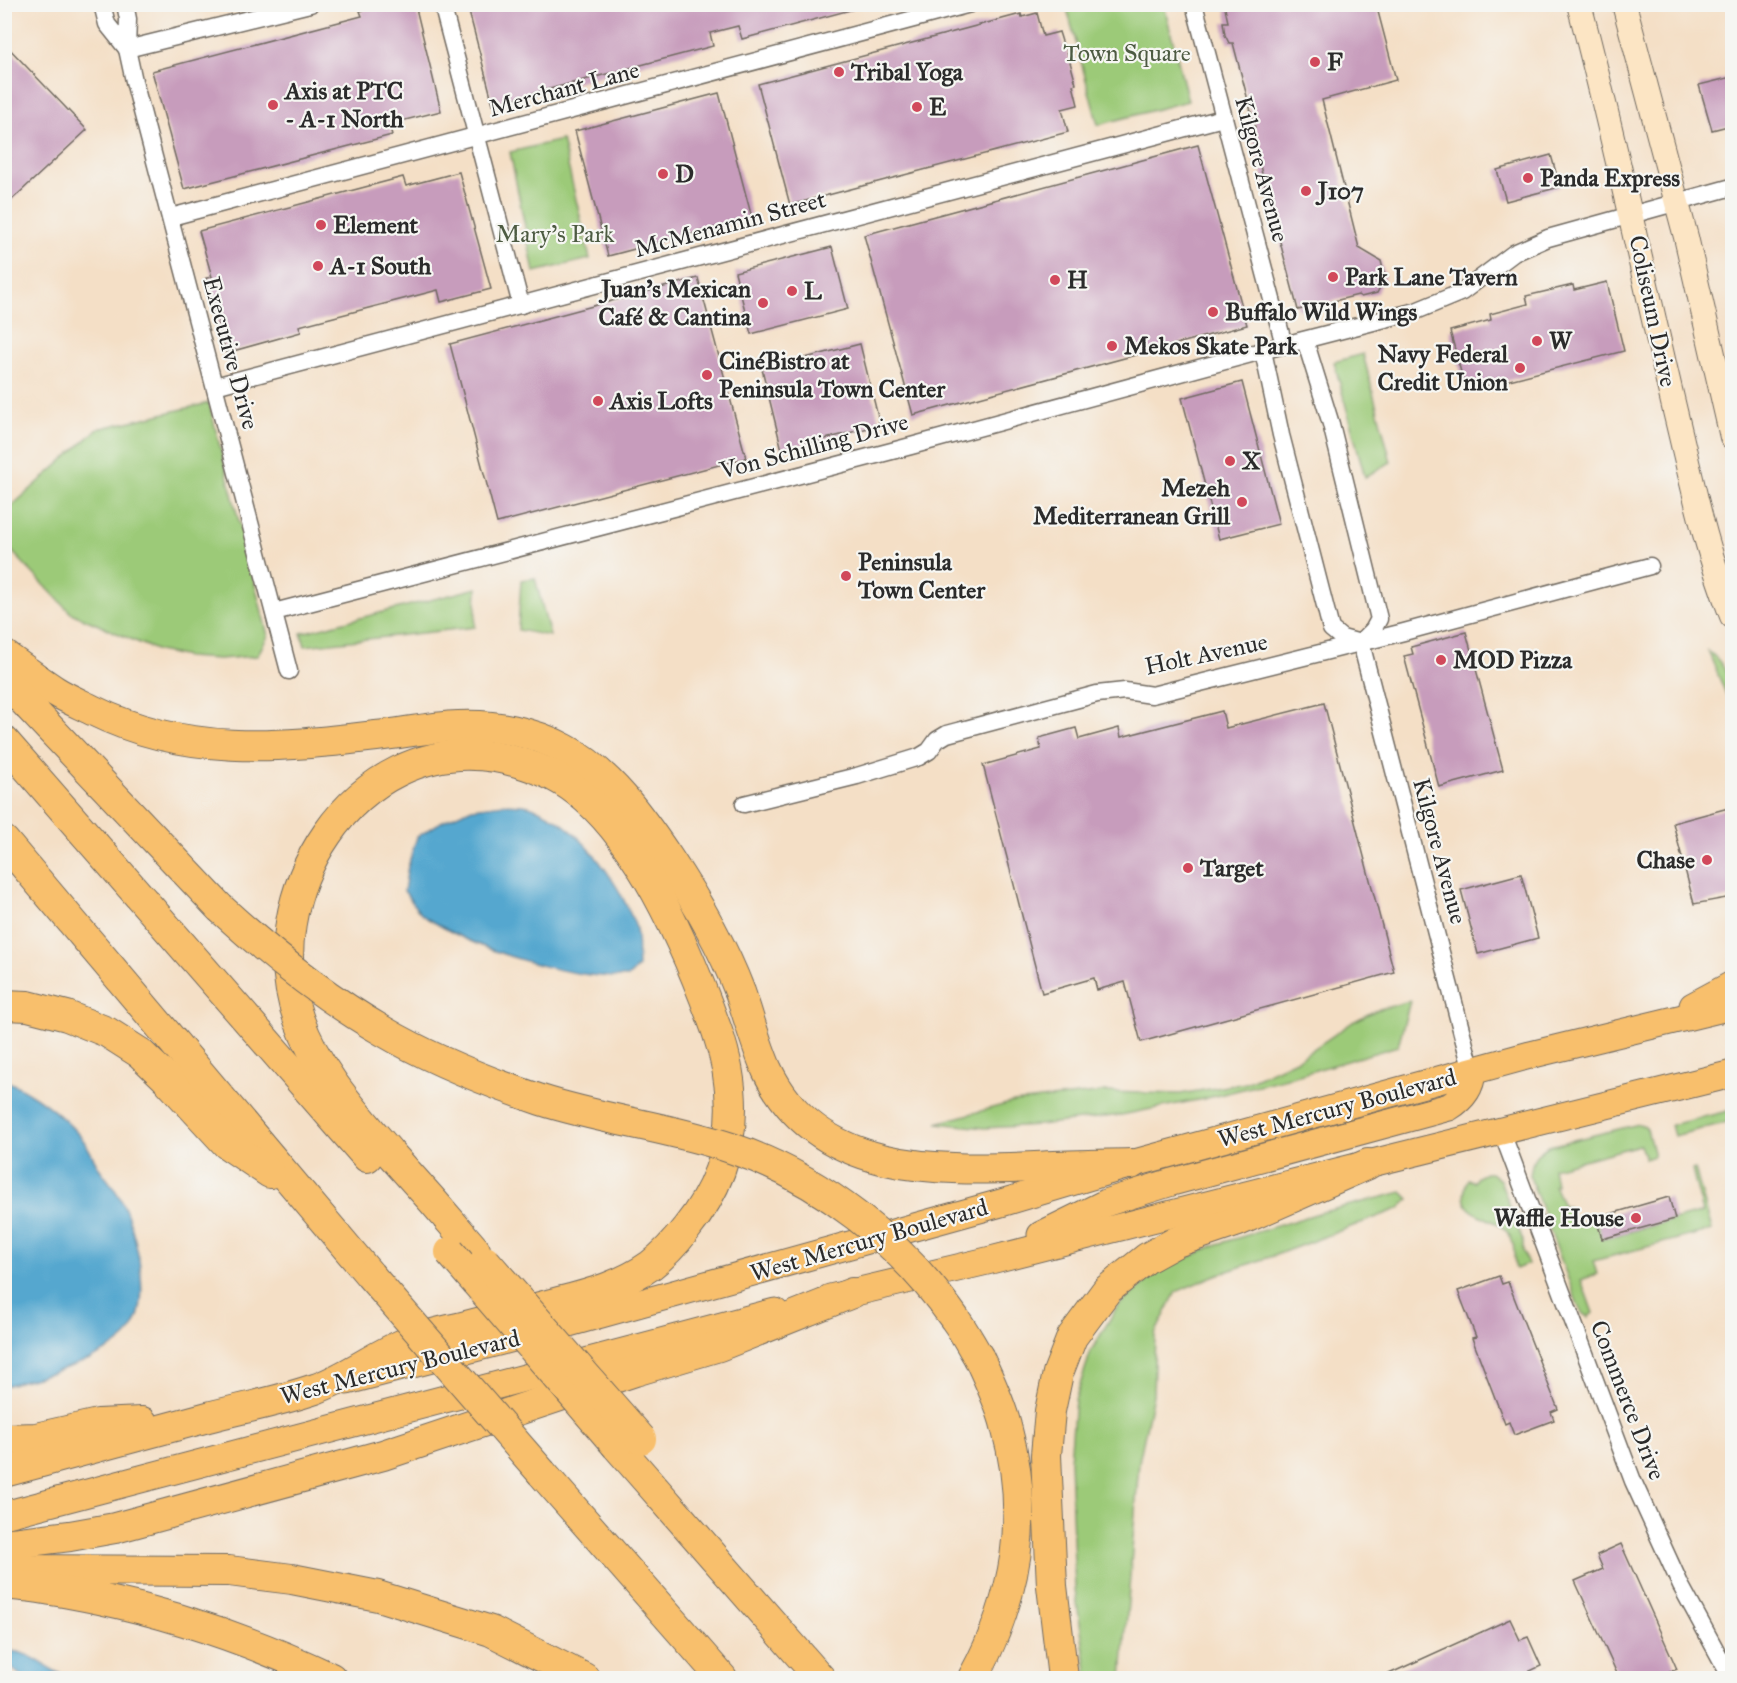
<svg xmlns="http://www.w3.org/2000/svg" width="1737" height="1683" font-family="'IM FELL Great Primer',serif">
	<rect width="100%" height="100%" fill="#f6f6f2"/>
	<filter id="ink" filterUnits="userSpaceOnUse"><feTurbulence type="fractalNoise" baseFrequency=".0167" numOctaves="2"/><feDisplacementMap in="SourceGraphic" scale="12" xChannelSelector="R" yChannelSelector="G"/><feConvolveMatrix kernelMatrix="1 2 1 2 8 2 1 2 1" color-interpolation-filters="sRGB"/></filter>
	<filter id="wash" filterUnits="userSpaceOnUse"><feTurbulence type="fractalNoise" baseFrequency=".008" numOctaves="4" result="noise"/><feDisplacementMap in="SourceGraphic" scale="24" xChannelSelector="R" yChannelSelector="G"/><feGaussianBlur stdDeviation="1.35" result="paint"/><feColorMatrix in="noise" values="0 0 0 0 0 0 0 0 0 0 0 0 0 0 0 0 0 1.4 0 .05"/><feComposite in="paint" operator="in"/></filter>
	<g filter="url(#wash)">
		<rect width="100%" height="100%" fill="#f4dfc6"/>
		<g fill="#9cca78" stroke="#647a52" stroke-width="1.5">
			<path d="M1066 5H1164L1188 101 1098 125Z"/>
			<path d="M562 140 590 259 534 272 510 152Z"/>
			<path d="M1363 354 1391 462 1365 477 1334 362Z"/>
			<path d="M209 403 268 636 257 656 219 659 187 657 158 651 71 613 5 544V512L98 429Z"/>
			<path d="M535 578 550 636 518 630 521 580Z"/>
			<path d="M477 588 475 627 305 646 301 633Z"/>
			<path d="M1708 651C1727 664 1733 686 1732 708Z"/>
			<path d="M1410 1001 1398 1046 1299 1075 1203 1099 1121 1115 1039 1125 985 1128 937 1123 1014 1102 1105 1092 1180 1094 1246 1083 1300 1058 1353 1022 1376 1010Z"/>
			<path d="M1732 1110V1121L1674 1136 1671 1125Z"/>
			<path d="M1639 1124 1645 1126 1647 1129 1654 1156 1645 1159 1640 1145 1553 1168 1556 1185H1554L1563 1206H1567L1572 1225 1597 1219 1603 1239 1703 1212 1692 1170 1695 1169 1712 1230 1593 1261 1597 1274 1581 1280 1593 1313 1588 1317 1583 1314 1579 1308 1530 1177C1531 1162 1535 1153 1549 1146Z"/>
			<path d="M1485 1173H1491L1500 1180 1503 1188 1523 1241V1251L1528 1264 1516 1269C1512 1256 1517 1245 1508 1233 1491 1211 1452 1220 1468 1179L1474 1182 1477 1177Z"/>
			<path d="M1402 1192 1409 1199 1398 1209 1273 1256 1213 1276 1176 1292 1155 1334 1153 1395 1139 1462 1122 1678H1088L1075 1589 1070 1461 1075 1400 1091 1351 1117 1307 1159 1271 1215 1245 1319 1213Z"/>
		</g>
		<g fill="#54a7cf" stroke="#40697d" stroke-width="1.5">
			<path d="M504 804C513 805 524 804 532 807 579 824 618 880 635 925 639 937 637 954 638 967L628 977C571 979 485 953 437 924 432 921 425 918 421 914 415 908 410 898 404 891L408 866 417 837 441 822 472 808Z"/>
			<path d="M5 1080C35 1094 58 1111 80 1136 88 1145 93 1157 99 1168 106 1178 114 1187 120 1198 135 1227 150 1290 136 1322 120 1359 41 1375 5 1386Z"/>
			<path d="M11 1651C37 1653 50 1675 75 1678H24L5 1663V1654Z"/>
		</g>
		<g id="blocks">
			<g fill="#c79cbc">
				<path d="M384 4H415L441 111 389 124 392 135 184 189 152 71 362 16 360 11Z"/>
				<path d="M467 4H853L854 9 742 39 738 26 710 33 713 46 493 104Z"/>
				<path d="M1224 4H1376L1396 80 1322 100 1359 248 1381 261 1385 277 1377 293 1361 297 1358 295 1298 310 1250 128 1255 127 1233 43H1229L1225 35 1223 22H1228Z"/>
				<path d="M1037 13 1043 36 1059 32 1064 48 1066 47 1076 84 1073 85 1078 105 1062 109 1068 132 790 205 758 84 1021 14 1022 17Z"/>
				<path d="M4 43 87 130 4 207Z"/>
				<path d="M1732 77V125L1712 130 1699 85Z"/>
				<path d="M719 93 752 218 608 256 575 131Z"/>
				<path d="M1198 145 1247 325 913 415 864 235Z"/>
				<path d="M1551 155 1560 187 1506 201 1497 170Z"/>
				<path d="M459 172 491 289 441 302 438 290 299 326 301 332 226 353 206 278 212 277 199 231 403 177 406 186Z"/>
				<path d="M832 247 848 309 751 334 735 272Z"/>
				<path d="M698 278 746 458 497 523 450 344Z"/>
				<path d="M1607 282 1624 351 1466 391 1450 331 1491 320 1490 314 1528 304 1526 296 1573 285 1574 290Z"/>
				<path d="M860 344 880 425 782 450 762 369Z"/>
				<path d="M1242 382 1279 524 1219 539 1182 398Z"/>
				<path d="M1466 632 1503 770 1439 787 1404 656 1413 654 1411 647Z"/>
				<path d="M1324 703 1394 972 1141 1042 1125 982 1097 990 1094 978 1042 993 983 765 1041 749 1039 738 1076 728 1079 739 1119 728 1121 737 1222 711 1226 728Z"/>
				<path d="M1732 807V897L1694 904 1673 823Z"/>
				<path d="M1521 874 1538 938 1478 954 1461 890Z"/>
				<path d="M1669 1197 1675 1219 1602 1239 1596 1218Z"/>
				<path d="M1499 1276 1502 1284 1508 1282 1558 1409 1551 1412 1554 1420 1514 1435 1509 1422 1505 1424 1472 1338 1476 1337 1458 1291Z"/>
				<path d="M1621 1544 1677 1669 1655 1678H1619L1575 1581 1603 1569 1597 1555Z"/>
				<path d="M1510 1619 1520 1640 1528 1637 1541 1666 1515 1678H1380Z"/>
			</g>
		</g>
	</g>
	<g filter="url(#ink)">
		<use href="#blocks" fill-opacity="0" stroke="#716a61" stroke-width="1.5"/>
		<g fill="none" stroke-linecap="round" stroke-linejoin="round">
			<defs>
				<g id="street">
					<path d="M102 4 107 24 127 49"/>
					<path d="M125 4 128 19 127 49 134 81 289 671"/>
					<path d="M442 4 521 305"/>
					<path d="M1194 4 1284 345"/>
					<path d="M127 49 310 4"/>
					<path d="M171 217 970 4"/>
					<path d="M1305 340 1331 424 1379 619 1373 630 1361 642"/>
					<path d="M1263 351 1281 435 1331 629 1342 638 1360 643"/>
					<path d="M215 386 1223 118"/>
					<path d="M274 612 911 446 1284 345 1416 311 1462 292 1514 253 1548 238 1732 187"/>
					<path d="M1361 643 1472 1072"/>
					<path d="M744 804 857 776 919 757 929 751 937 740 947 734 1097 694 1125 691 1152 695 1404 632 1650 566"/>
					<path d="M1501 1130 1633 1481 1681 1586 1731 1678"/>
				</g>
				<g id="secondary">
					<path d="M1579 4C1615 139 1643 275 1675 411 1692 481 1705 548 1732 616"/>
					<path d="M1624 4 1686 237 1732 437"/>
				</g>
				<g id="primary">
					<path d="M1693 1006 1732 985"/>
					<path d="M1041 1235 1108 1202 1172 1182 1449 1107C1462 1099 1471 1088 1472 1072"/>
					<path d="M830 1298 987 1261 1368 1164 1732 1074"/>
					<path d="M347 1381 533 1333 1001 1203 1131 1164 1530 1055 1732 1006"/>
					<path d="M4 1515 775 1312"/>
				</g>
				<g id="highway">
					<path d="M4 655C21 667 38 680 55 691 66 698 80 704 92 710 185 756 276 748 376 736 403 733 431 727 458 726 494 724 534 732 565 749 609 772 641 818 668 858 696 900 722 945 740 992 749 1018 756 1045 767 1070 817 1175 937 1171 1035 1167 1067 1165 1099 1165 1131 1164"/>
					<path d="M4 680 220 908"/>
					<path d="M4 741 367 1157"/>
					<path d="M4 841 370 1275"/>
					<path d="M4 1005 28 1006 67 1016 107 1032 140 1053 166 1078 227 1144 270 1173"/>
					<path d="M4 1439 36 1438 98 1424 142 1422"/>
					<path d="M617 1446 820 1678"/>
					<path d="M4 1472C72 1453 140 1435 208 1417 243 1408 280 1401 315 1389 349 1377 379 1352 413 1340 429 1334 445 1331 462 1327 494 1319 526 1311 559 1302 591 1294 623 1285 651 1265 664 1255 676 1242 686 1229 734 1170 742 1103 717 1031 690 956 642 841 577 791 554 773 524 762 495 757 354 734 254 897 299 1020 317 1071 355 1112 389 1152 418 1184 447 1217 475 1250"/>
					<path d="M542 1473 722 1678"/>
					<path d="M4 1544 70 1536 115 1528 383 1455 635 1371 719 1346 852 1293"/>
					<path d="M4 1570 229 1571 292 1579 378 1596 491 1631 584 1678"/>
					<path d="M13 1585C42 1587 71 1593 100 1599 180 1616 257 1643 331 1678"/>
					<path d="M973 1678C1017 1597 1031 1516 1006 1426 1000 1402 989 1380 979 1358"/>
					<path d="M1063 1678 1052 1586 1046 1455 1050 1411 1058 1373 1072 1337 1107 1290 1147 1258 1176 1242 1238 1221 1368 1164"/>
				</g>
			</defs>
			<use href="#street" stroke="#716a61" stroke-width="19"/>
			<use href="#secondary" stroke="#716a61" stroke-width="26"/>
			<use href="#primary" stroke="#716a61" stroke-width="29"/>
			<use href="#highway" stroke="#716a61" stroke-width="32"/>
			<use href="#street" stroke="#fff" stroke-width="16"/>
			<use href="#secondary" stroke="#fce5c4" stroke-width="24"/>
			<use href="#primary" stroke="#f8bf6c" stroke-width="27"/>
			<use href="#highway" stroke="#f8bf6c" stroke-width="30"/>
			<defs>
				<g id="highway-bridge">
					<path d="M220 908C270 954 324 997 383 1031 432 1060 488 1082 541 1100 603 1120 669 1127 731 1148 821 1178 901 1242 955 1319 964 1331 971 1345 979 1358"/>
					<path d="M450 1252 617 1446"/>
					<path d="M485 1261 641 1439"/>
					<path d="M370 1275 542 1473"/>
				</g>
			</defs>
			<use href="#highway-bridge" stroke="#716a61" stroke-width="32" stroke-linecap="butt"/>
			<use href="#highway-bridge" stroke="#f8bf6c" stroke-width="30"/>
		</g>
	</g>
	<g fill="#d1495b" stroke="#f6f6f2" stroke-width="2">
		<circle cx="1315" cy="62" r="6"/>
		<circle cx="839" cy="72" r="6"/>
		<circle cx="273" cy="105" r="6"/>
		<circle cx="917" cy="107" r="6"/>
		<circle cx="663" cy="174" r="6"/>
		<circle cx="1528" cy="178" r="6"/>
		<circle cx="1306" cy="191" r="6"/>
		<circle cx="321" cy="225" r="6"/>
		<circle cx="318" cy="266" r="6"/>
		<circle cx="1333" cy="277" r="6"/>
		<circle cx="1055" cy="280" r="6"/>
		<circle cx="792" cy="291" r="6"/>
		<circle cx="763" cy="303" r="6"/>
		<circle cx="1213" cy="312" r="6"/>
		<circle cx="1537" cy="341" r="6"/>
		<circle cx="1112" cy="346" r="6"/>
		<circle cx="1520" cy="368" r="6"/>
		<circle cx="707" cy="375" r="6"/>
		<circle cx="598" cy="401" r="6"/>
		<circle cx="1230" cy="461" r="6"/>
		<circle cx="1242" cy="502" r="6"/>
		<circle cx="846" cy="576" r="6"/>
		<circle cx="1441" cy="660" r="6"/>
		<circle cx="1707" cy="860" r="6"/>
		<circle cx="1188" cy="868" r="6"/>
		<circle cx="1636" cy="1218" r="6"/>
	</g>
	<g text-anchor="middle" stroke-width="4.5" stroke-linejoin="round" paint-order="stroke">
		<g font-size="24" fill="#4d5b42" stroke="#f6f6f2">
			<text x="1127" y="61">Town Square</text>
			<text x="555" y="242">Mary's Park</text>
		</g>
		<g font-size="24" font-weight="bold" fill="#2b2b2b" stroke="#f6f6f2" text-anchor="start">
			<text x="1327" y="70">F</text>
			<text x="851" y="80">Tribal Yoga</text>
			<text x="285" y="99">Axis at PTC<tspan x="285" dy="28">- A-1 North</tspan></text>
			<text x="929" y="115">E</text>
			<text x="675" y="182">D</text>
			<text x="1540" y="186">Panda Express</text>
			<text x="1318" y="199">J107</text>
			<text x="333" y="233">Element</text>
			<text x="330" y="274">A-1 South</text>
			<text x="1345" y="285">Park Lane Tavern</text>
			<text x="1067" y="288">H</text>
			<text x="751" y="297" text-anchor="end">Juan’s Mexican<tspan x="751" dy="28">Café &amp; Cantina</tspan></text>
			<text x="804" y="299">L</text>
			<text x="1225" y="320">Buffalo Wild Wings</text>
			<text x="1549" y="349">W</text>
			<text x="1124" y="354">Mekos Skate Park</text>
			<text x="1508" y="362" text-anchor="end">Navy Federal<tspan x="1508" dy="28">Credit Union</tspan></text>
			<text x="719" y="369">CinéBistro at<tspan x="719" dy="28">Peninsula Town Center</tspan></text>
			<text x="610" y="409">Axis Lofts</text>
			<text x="1242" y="469">X</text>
			<text x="1230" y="496" text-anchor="end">Mezeh<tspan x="1230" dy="28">Mediterranean Grill</tspan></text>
			<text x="858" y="570">Peninsula<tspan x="858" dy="28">Town Center</tspan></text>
			<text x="1453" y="668">MOD Pizza</text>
			<text x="1695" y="868" text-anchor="end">Chase</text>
			<text x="1200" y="876">Target</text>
			<text x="1624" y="1226" text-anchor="end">Waffle House</text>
		</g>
		<g font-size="24" fill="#2b2b2b" stroke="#f6f6f2">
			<text transform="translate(564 89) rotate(-15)" y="8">Merchant Lane</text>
			<text transform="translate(1262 169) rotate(75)" y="8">Kilgore Avenue</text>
			<text transform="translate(730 224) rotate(-15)" y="8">McMenamin Street</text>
			<text transform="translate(1653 311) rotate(78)" y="8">Coliseum Drive</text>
			<text transform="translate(231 353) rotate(75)" y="8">Executive Drive</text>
			<text transform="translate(814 446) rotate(-15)" y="8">Von Schilling Drive</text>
			<text transform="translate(1206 654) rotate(-12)" y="8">Holt Avenue</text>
			<text transform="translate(1440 851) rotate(75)" y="8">Kilgore Avenue</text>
			<text transform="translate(1337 1108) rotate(-15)" y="8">West Mercury Boulevard</text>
			<text transform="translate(869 1240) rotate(-16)" y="8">West Mercury Boulevard</text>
			<text transform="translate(400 1367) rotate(-14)" y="8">West Mercury Boulevard</text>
			<text transform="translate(1628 1400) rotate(69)" y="8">Commerce Drive</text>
		</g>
	</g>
	<rect width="1737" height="1683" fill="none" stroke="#f6f6f2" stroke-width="24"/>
</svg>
